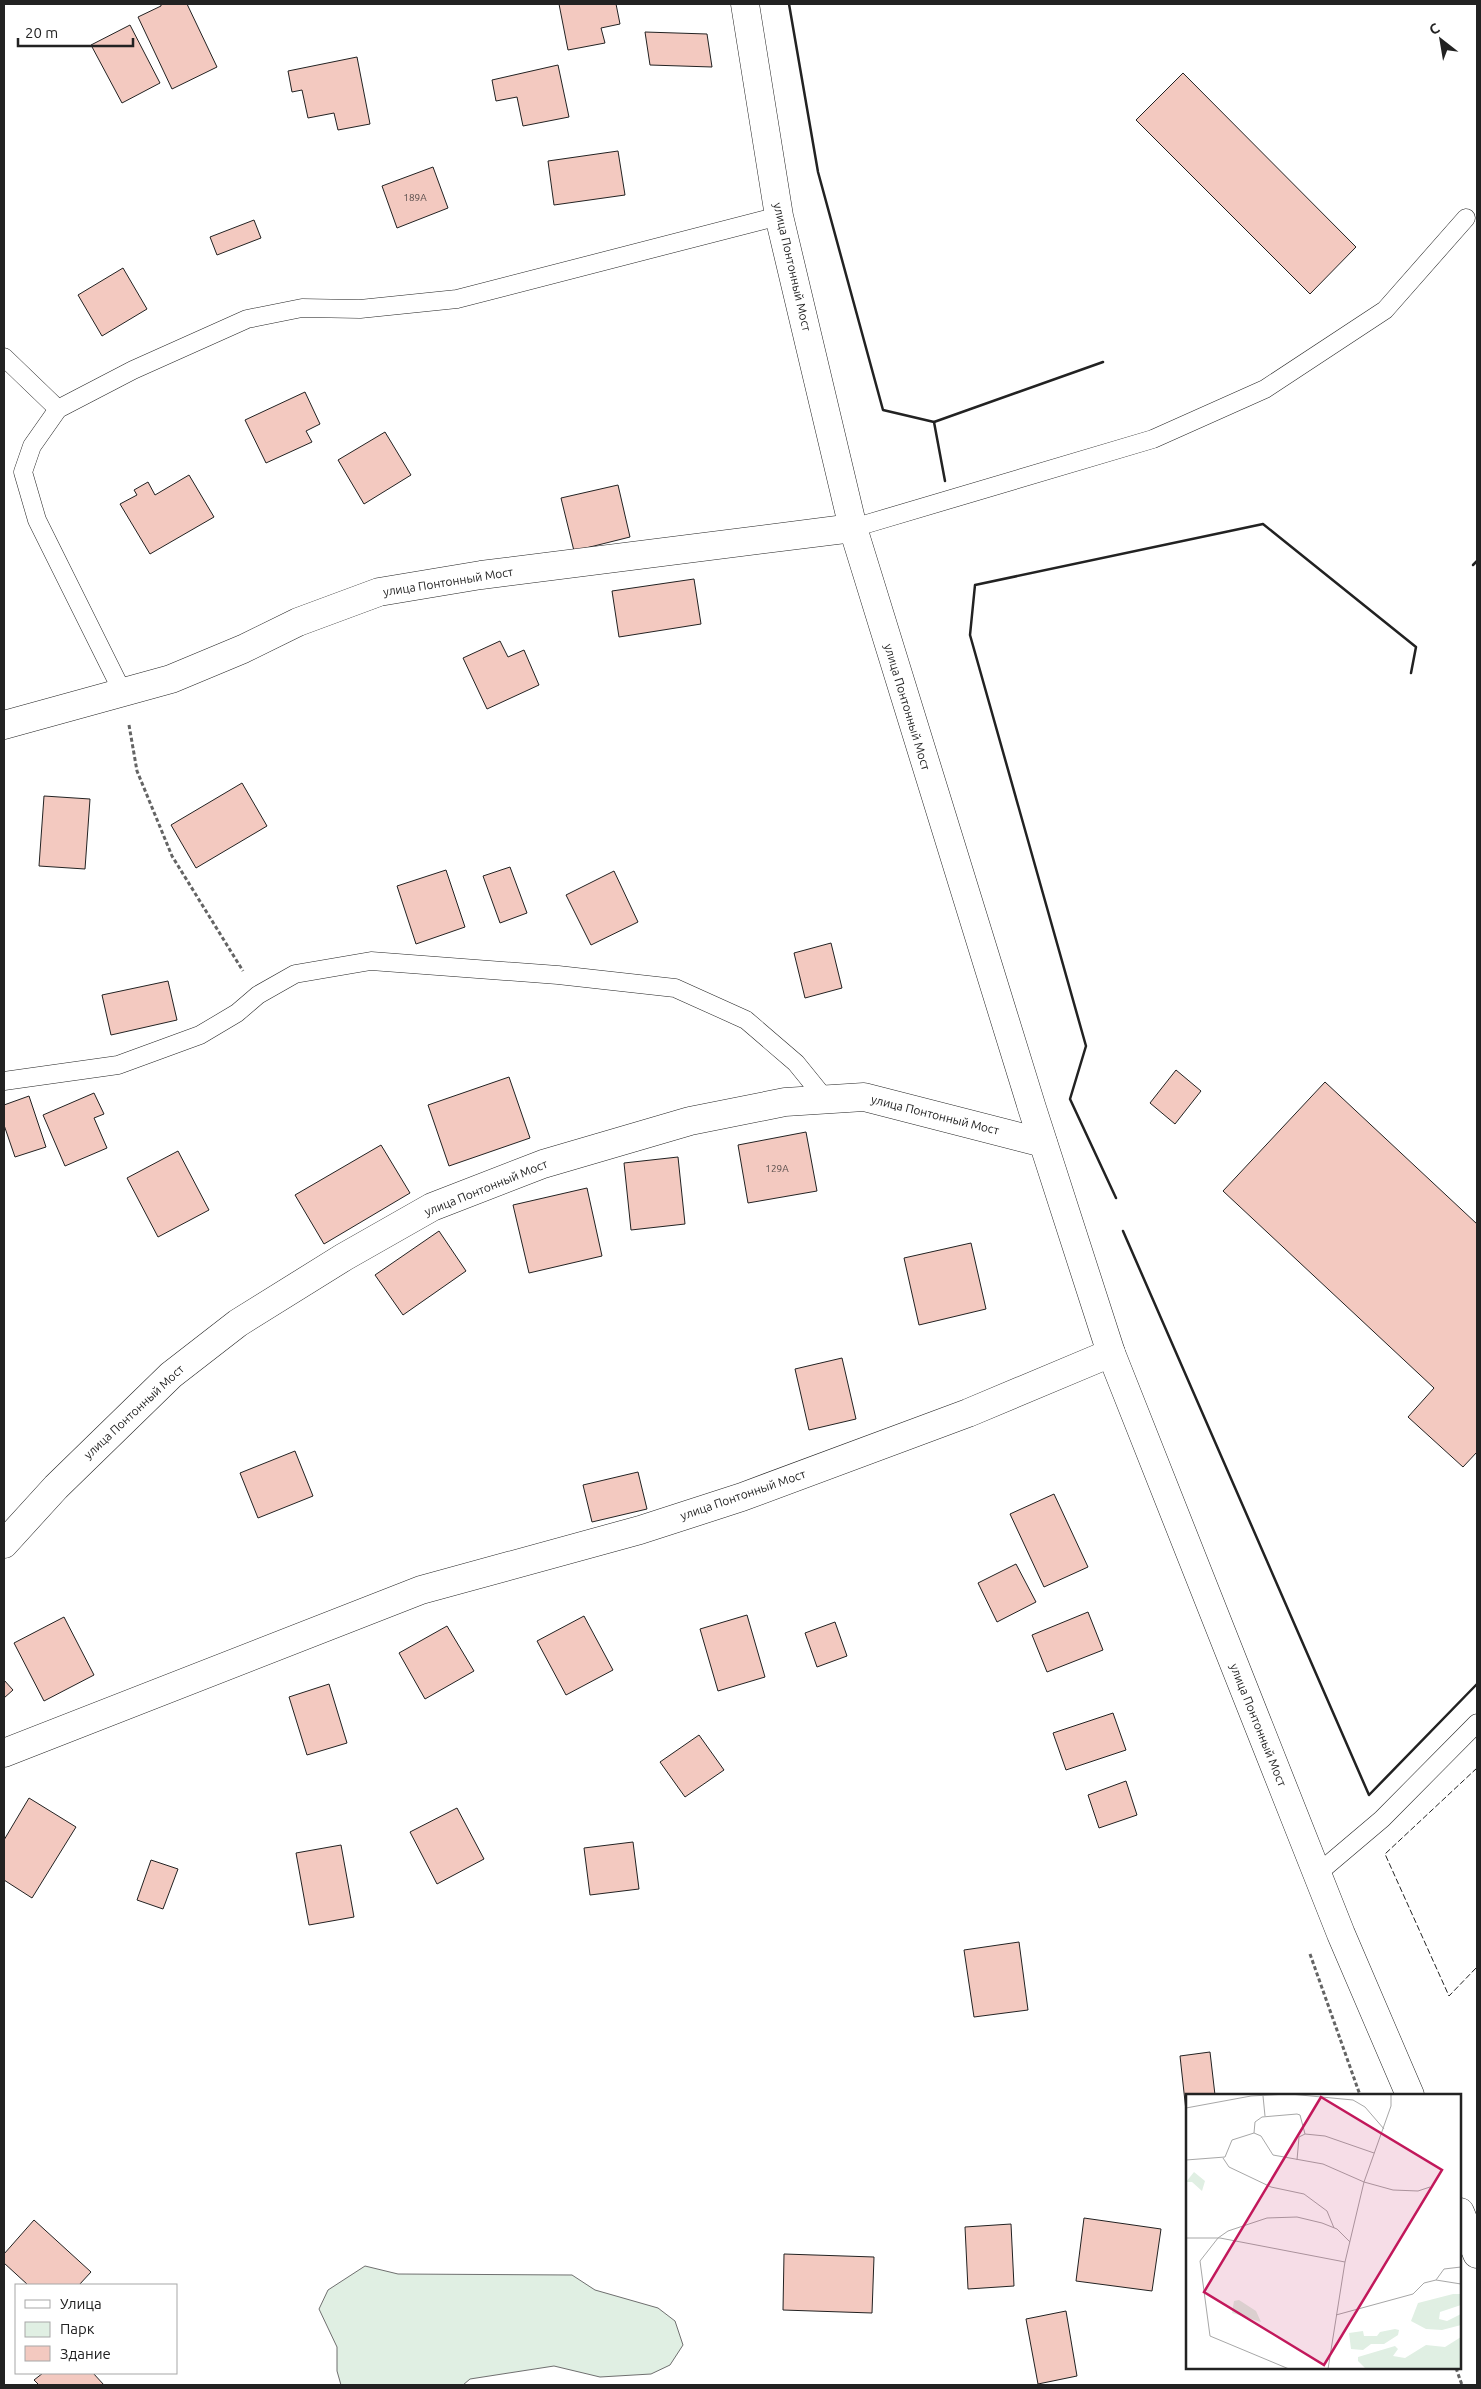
<svg xmlns="http://www.w3.org/2000/svg" width="1481" height="2389" font-family="Ubuntu,sans-serif">
	<rect width="100%" height="100%" fill="#fff"/>
	<path fill="#e0efe3" stroke="#6f6f6f" d="M365 2266 398 2274 572 2275 595 2290 658 2308 675 2321 683 2345 670 2365 651 2374 600 2377 554 2366 470 2379 463 2385H341L337 2371V2347L319 2309 328 2290Z"/>
	<g fill="#f3c9c0" stroke="#222">
		<path d="M161 4H187L217 67 172 89 138 17 161 6Z"/>
		<path d="M559 4H616L620 24 601 28 605 43 568 50Z"/>
		<path d="M130 25 160 83 122 103 91 45Z"/>
		<path d="M645 32 707 34 712 67 650 65Z"/>
		<path d="M357 57 370 124 338 130 334 113 308 118 302 90 292 92 288 71Z"/>
		<path d="M558 65 569 117 523 126 517 97 496 101 492 80Z"/>
		<path d="M1183 73 1356 247 1310 294 1136 120Z"/>
		<path d="M618 151 625 195 554 205 548 161Z"/>
		<path d="M433 167 448 208 397 228 382 186Z"/>
		<path d="M254 220 261 238 217 255 210 237Z"/>
		<path d="M123 268 147 309 102 336 78 295Z"/>
		<path d="M305 392 320 424 306 431 312 442 266 463 245 420Z"/>
		<path d="M385 432 411 475 364 504 338 460Z"/>
		<path d="M189 475 214 517 150 554 120 504 137 495 134 490 148 482 155 495Z"/>
		<path d="M618 485 630 537 574 551 561 498Z"/>
		<path d="M694 579 701 624 619 637 612 591Z"/>
		<path d="M500 641 508 657 524 650 539 685 487 709 463 658Z"/>
		<path d="M242 783 267 826 196 868 171 825Z"/>
		<path d="M44 796 90 799 85 869 39 866Z"/>
		<path d="M510 867 527 913 500 923 483 876Z"/>
		<path d="M446 870 465 927 416 944 397 886Z"/>
		<path d="M614 871 638 922 591 945 566 895Z"/>
		<path d="M831 943 842 988 805 998 794 953Z"/>
		<path d="M168 981 177 1020 111 1035 102 995Z"/>
		<path d="M1176 1070 1201 1091 1175 1124 1150 1103Z"/>
		<path d="M509 1077 530 1138 449 1166 428 1105Z"/>
		<path d="M1325 1082 1477 1224V1452L1463 1467 1408 1417 1434 1388 1223 1191Z"/>
		<path d="M94 1093 104 1114 94 1118 107 1148 65 1166 43 1115Z"/>
		<path d="M29 1096 46 1147 15 1157 4 1125V1105Z"/>
		<path d="M806 1132 817 1191 748 1203 738 1145Z"/>
		<path d="M381 1145 410 1193 324 1244 295 1195Z"/>
		<path d="M178 1151 209 1210 158 1237 127 1178Z"/>
		<path d="M678 1157 685 1224 631 1230 624 1163Z"/>
		<path d="M587 1188 602 1256 529 1273 513 1205Z"/>
		<path d="M439 1231 466 1271 403 1315 375 1275Z"/>
		<path d="M971 1243 986 1309 919 1325 904 1258Z"/>
		<path d="M842 1358 856 1419 809 1430 795 1369Z"/>
		<path d="M295 1451 313 1496 258 1518 240 1473Z"/>
		<path d="M638 1472 647 1509 592 1522 583 1485Z"/>
		<path d="M1054 1494 1088 1567 1044 1587 1010 1514Z"/>
		<path d="M1016 1564 1036 1602 997 1622 978 1583Z"/>
		<path d="M1088 1612 1103 1650 1047 1672 1032 1635Z"/>
		<path d="M747 1615 765 1677 718 1691 700 1629Z"/>
		<path d="M584 1616 613 1670 566 1695 537 1641Z"/>
		<path d="M64 1617 94 1675 44 1701 14 1643Z"/>
		<path d="M835 1622 847 1656 817 1667 805 1633Z"/>
		<path d="M447 1626 474 1671 425 1699 399 1653Z"/>
		<path d="M4 1680 13 1690 4 1698Z"/>
		<path d="M329 1684 347 1743 307 1755 289 1697Z"/>
		<path d="M1113 1713 1126 1750 1066 1770 1053 1733Z"/>
		<path d="M699 1735 724 1770 685 1797 660 1762Z"/>
		<path d="M1126 1781 1137 1815 1099 1828 1088 1795Z"/>
		<path d="M29 1798 76 1827 32 1898 4 1880V1840Z"/>
		<path d="M457 1808 484 1859 437 1884 410 1832Z"/>
		<path d="M633 1842 639 1889 590 1895 584 1848Z"/>
		<path d="M341 1845 354 1917 309 1925 296 1853Z"/>
		<path d="M151 1860 178 1869 163 1909 137 1900Z"/>
		<path d="M1019 1942 1028 2010 974 2017 964 1950Z"/>
		<path d="M1210 2052 1215 2095H1187V2120L1180 2056Z"/>
		<path d="M1084 2218 1161 2229 1152 2291 1076 2281Z"/>
		<path d="M34 2220 91 2272 79 2285H28L4 2263V2254Z"/>
		<path d="M1011 2224 1014 2286 968 2289 965 2227Z"/>
		<path d="M784 2254 874 2257 872 2313 783 2310Z"/>
		<path d="M1066 2311 1077 2376 1038 2384 1026 2319Z"/>
		<path d="M43 2373H93L104 2385H39L34 2380Z"/>
	</g>
	<g fill="none" stroke-linecap="round" stroke-linejoin="round">
		<defs>
			<g id="service">
				<path d="M4 357 58 409"/>
				<path d="M853 528 1153 439 1265 389 1385 310 1466 218"/>
				<path d="M123 693 37 520 23 472 32 446 58 409 133 370 247 319 302 308 360 309 457 299 779 216"/>
				<path d="M4 1081 118 1065 200 1035 237 1013 258 995 295 974 371 961 558 975 675 988 746 1020 796 1063 826 1100"/>
				<path d="M1317 1874 1382 1819 1477 1723"/>
			</g>
			<g id="minor">
				<path d="M745 4 779 216 853 528 1032 1108 1111 1353 1341 1934 1410 2095"/>
				<path d="M4 725 171 679 243 649 298 622 379 592 481 575 853 528"/>
				<path d="M4 1544 56 1487 171 1375 238 1323 344 1257 432 1207 543 1164 690 1121 785 1102 864 1097 1043 1143"/>
				<path d="M4 1753 421 1590 640 1530 742 1497 968 1413 1111 1353"/>
				<path d="M1460 2212 1477 2254"/>
			</g>
		</defs>
		<use href="#service" stroke="#222" stroke-width="19"/>
		<use href="#minor" stroke="#222" stroke-width="29"/>
		<g stroke="#646464" stroke-width="3" stroke-dasharray="4 2.5" stroke-linecap="butt">
			<path d="M129 725 137 771 172 856 243 971"/>
			<path d="M1310 1954 1360 2095"/>
			<path d="M1456 2368 1462 2385"/>
		</g>
		<use href="#service" stroke="#fff" stroke-width="18"/>
		<use href="#minor" stroke="#fff" stroke-width="28"/>
		<path stroke="#222" stroke-width="1" stroke-dasharray="6 2.5" stroke-linecap="butt" d="M1477 1768 1385 1854 1449 1996 1477 1967"/>
		<g stroke="#222" stroke-width="2.5">
			<path d="M789 4 818 172 883 410 934 422 1103 362"/>
			<path d="M934 422 945 481"/>
			<path d="M1473 565 1477 561"/>
			<path d="M1116 1198 1070 1099 1086 1046 970 635 975 585 1263 524 1416 647 1411 673"/>
			<path d="M1123 1231 1369 1795 1477 1684"/>
		</g>
	</g>
	<g text-anchor="middle" stroke-width="4" stroke-linejoin="round" paint-order="stroke">
		<g font-size="10" fill="#564c4a">
			<text x="415" y="201">189А</text>
			<text x="777" y="1172">129А</text>
		</g>
		<g font-size="12" fill="#222" stroke="#fff">
			<text transform="translate(792 267) rotate(77)" y="4">улица Понтонный Мост</text>
			<text transform="translate(448 582) rotate(-9)" y="4">улица Понтонный Мост</text>
			<text transform="translate(907 707) rotate(73)" y="4">улица Понтонный Мост</text>
			<text transform="translate(935 1115) rotate(14)" y="4">улица Понтонный Мост</text>
			<text transform="translate(486 1188) rotate(-22)" y="4">улица Понтонный Мост</text>
			<text transform="translate(134 1412) rotate(-43)" y="4">улица Понтонный Мост</text>
			<text transform="translate(743 1495) rotate(-19)" y="4">улица Понтонный Мост</text>
			<text transform="translate(1258 1725) rotate(68)" y="4">улица Понтонный Мост</text>
		</g>
	</g>
	<g transform="translate(1186 2094)">
		<rect width="275" height="275" fill="#fff"/>
		<path d="M8 78 19 87 16 97 6 88H0ZM267 200H275V211L254 218 253 225 261 227 275 220V231L256 236 240 235 225 227 232 209ZM53 206 70 217 75 228 46 219 48 207ZM209 235 213 236 212 241 198 250H185L177 256 165 255 163 239 177 237 178 242H191L194 238ZM275 243V275H180L172 267V263L209 252 212 255 207 262 219 264 240 251 259 253Z" fill="#e0efe3"/>
		<path fill="none" stroke="#a7a7a7" stroke-width="1" d="M104 0 167 6 179 13 198 35M77 2 79 22M0 14 65 2 102 0M68 39 69 28 76 23 111 20 114 21 119 40M37 64 43 73 85 93 118 100 141 117 148 134M0 66 39 63 46 46 68 39 75 42 87 61 137 70 178 88 207 96 232 97 244 93M111 66 113 43 119 40 139 42 188 59M0 144H34L159 168M250 186 258 175 275 173M150 221 227 200 238 189 250 186 275 190M103 275 24 242 14 167 32 144 42 137 81 124 111 123 136 129 151 135 164 148M142 275 159 168 178 88 205 12V0"/>
		<path fill="#c2185b" fill-opacity="0.15" stroke="#c2185b" stroke-width="2.5" d="M135 3 256 76 138 271 18 198Z"/>
		<rect width="275" height="275" fill="none" stroke="#222" stroke-width="2.5"/>
	</g>
	<rect width="1481" height="2389" fill="none" stroke="#222222" stroke-width="10"/>
	<rect x="15" y="2284" width="162" height="90" fill="#ffffff" stroke="#a7a7a7"/>
	<rect x="25" y="2300" width="25" height="8" fill="#ffffff" stroke="#a7a7a7"/>
	<text x="60" y="2309" font-size="15" fill="#222222">Улица</text>
	<rect x="25" y="2322" width="25" height="15" fill="#e0efe3" stroke="#a7a7a7"/>
	<text x="60" y="2334" font-size="15" fill="#222222">Парк</text>
	<rect x="25" y="2346" width="25" height="15" fill="#f3c9c0" stroke="#a7a7a7"/>
	<text x="60" y="2359" font-size="15" fill="#222222">Здание</text>
	<g transform="translate(1441 40) rotate(329)" stroke="#ffffff" stroke-width="4" paint-order="stroke">
	<path d="M0-4L9 19L0 12L-9 19Z" fill="#222222"/>
	<text y="-8" font-size="14" font-weight="bold" text-anchor="middle" fill="#222222">С</text>
	</g>
	<path d="M18 38v8h115v-8" fill="none" stroke="#222222" stroke-width="2.5"/>
	<text x="25" y="38" font-size="15" fill="#222222" stroke="#ffffff" stroke-width="4" paint-order="stroke">20 m</text>
</svg>
